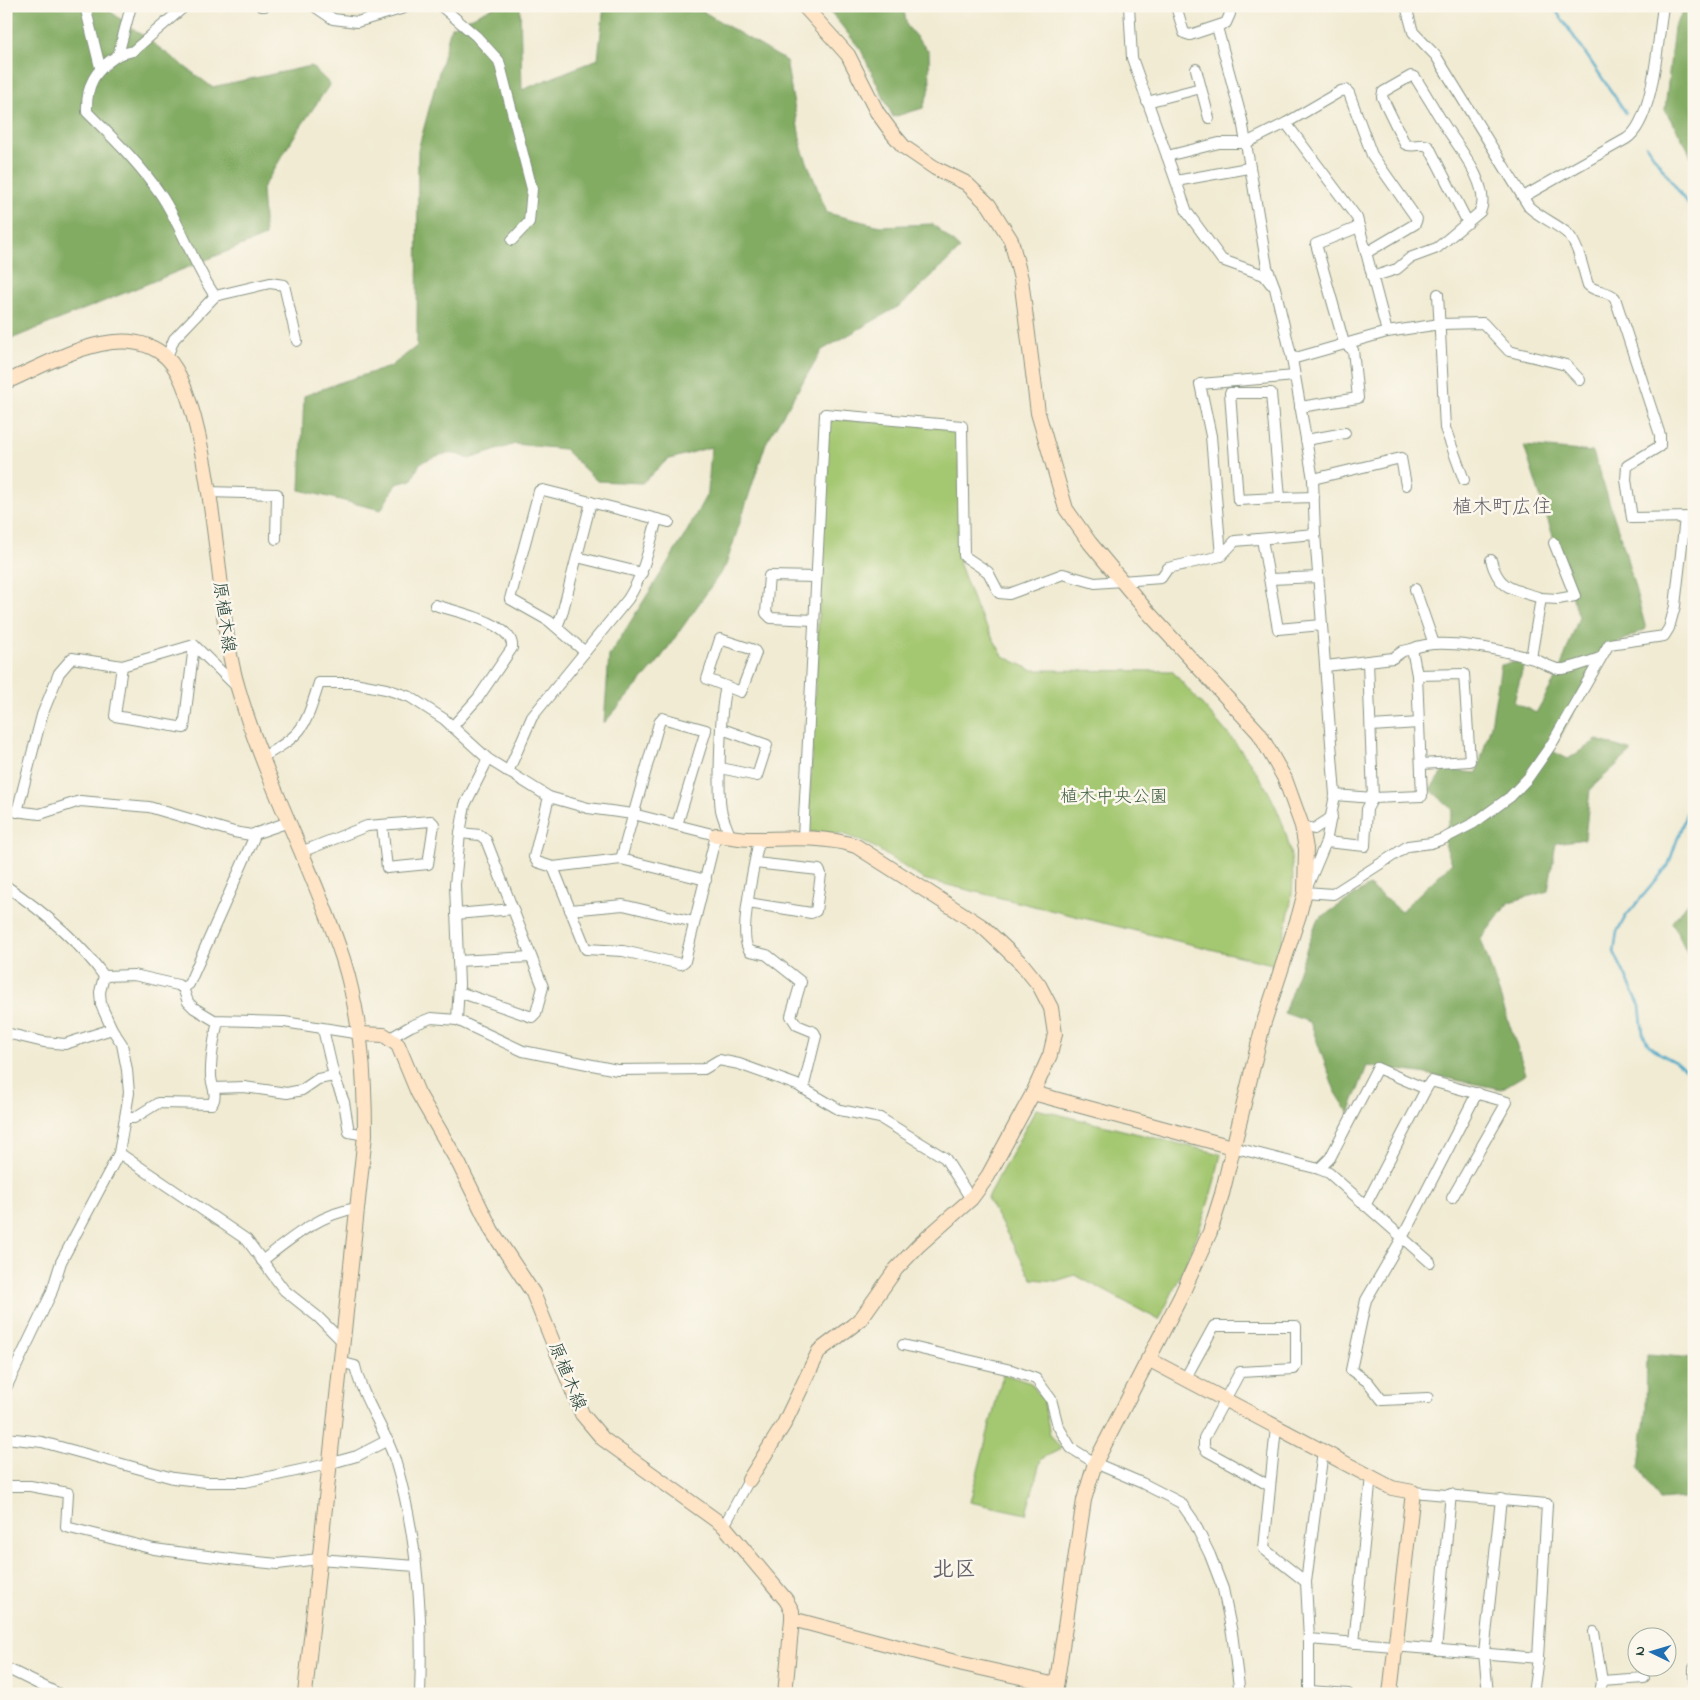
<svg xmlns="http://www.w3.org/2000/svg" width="1700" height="1700" font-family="'Indie Flower','Klee One',sans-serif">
	<rect width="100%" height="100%" fill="#fbf7ec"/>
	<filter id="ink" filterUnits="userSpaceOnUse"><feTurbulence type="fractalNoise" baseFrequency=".02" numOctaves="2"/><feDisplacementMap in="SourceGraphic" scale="10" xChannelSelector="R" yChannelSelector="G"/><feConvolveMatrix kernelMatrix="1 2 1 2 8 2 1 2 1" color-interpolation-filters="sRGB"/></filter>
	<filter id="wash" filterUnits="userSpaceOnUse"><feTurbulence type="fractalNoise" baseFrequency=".0096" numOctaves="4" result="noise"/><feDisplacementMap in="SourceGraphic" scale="20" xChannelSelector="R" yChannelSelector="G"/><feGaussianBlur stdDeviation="1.12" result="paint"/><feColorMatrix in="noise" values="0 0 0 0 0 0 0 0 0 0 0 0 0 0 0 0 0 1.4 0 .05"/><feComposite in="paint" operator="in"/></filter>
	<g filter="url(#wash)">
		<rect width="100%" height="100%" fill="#f1ebd3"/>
		<g fill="#a4c771" stroke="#628252">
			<path d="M833 419 955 427 960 434 959 562 976 608 1003 656 1032 670 1172 671C1222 728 1283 784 1292 864 1296 898 1284 932 1276 965L923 879 874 847 844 834 808 832 828 424Z"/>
			<path d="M1036 1109 1221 1154C1208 1215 1187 1264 1159 1320L1075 1275 1056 1281 1032 1279 987 1198Z"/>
			<path d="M1003 1374 1031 1383 1043 1400 1050 1434 1061 1449 1041 1459 1026 1514 970 1502Z"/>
		</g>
		<g fill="#83ac63" stroke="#51744c">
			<path d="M6 6H103L212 87 311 66 330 84 297 132 262 189 265 236 6 341Z"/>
			<path d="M496 6H520L522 90 598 59 604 6H694L786 61 802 149 827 213 880 226 933 224 960 249 901 305 822 350 766 443 726 565 658 662 604 723 609 656 685 535 708 492 711 447 667 460 642 483 597 481 564 449 515 444 469 459C451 449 438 455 420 463L412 480 396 484 381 510 300 490 304 396 341 382 390 367 417 346 418 150 451 27Z"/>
			<path d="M826 6H903L907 26 929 52 930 88 923 108 893 117 861 50Z"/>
			<path d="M1686 6H1694V165L1687 147 1665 110 1674 27Z"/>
			<path d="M1524 446 1593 452 1625 551 1646 629 1610 647 1552 751 1568 759 1597 740 1632 751 1590 789 1585 839 1556 843 1548 891 1509 902 1481 939 1526 1074 1501 1089 1421 1073 1367 1066 1349 1113 1335 1091 1310 1022 1284 1013 1317 920 1369 886 1401 911 1452 863 1443 839 1453 810 1430 789 1444 770 1477 773 1491 725 1501 665 1525 660 1514 702 1536 713 1558 674 1579 617Z"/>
			<path d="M1694 896V966L1672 922Z"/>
			<path d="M1647 1354 1694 1358V1497L1660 1500 1639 1468 1646 1408Z"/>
		</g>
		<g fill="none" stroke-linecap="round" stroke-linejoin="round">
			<g stroke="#48a7c7" stroke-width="2.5">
				<path d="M1553 6 1626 113"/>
				<path d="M1646 145 1694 213"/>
				<path d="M1694 791 1668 866 1626 916 1617 932 1614 952 1640 1006 1643 1033 1648 1044 1659 1053 1678 1063 1688 1072 1694 1083"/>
			</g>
		</g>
	</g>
	<g filter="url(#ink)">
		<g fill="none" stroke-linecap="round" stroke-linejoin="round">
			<defs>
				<g id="street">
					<path d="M85 6 100 67"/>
					<path d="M131 6 118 55C95 70 86 84 87 112 114 139 140 164 161 195 182 227 193 264 215 296"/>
					<path d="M261 6H265"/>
					<path d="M314 6 333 19 357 22 411 6"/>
					<path d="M441 6 476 36 499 61 532 189 529 222 512 240"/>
					<path d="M1129 6 1132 58 1187 212 1222 260 1264 275 1271 284"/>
					<path d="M1176 6 1184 33 1190 35 1226 23 1230 14 1228 6"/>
					<path d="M1406 6 1413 32 1436 56 1529 207C1541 218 1557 224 1568 234 1579 246 1583 270 1588 285 1596 293 1608 290 1615 298L1660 435V446L1627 466 1626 480 1632 518 1694 517"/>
					<path d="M1217 27 1242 120 1267 267 1275 288 1292 359 1313 479 1315 534 1335 795 1326 842 1305 892 1333 894 1408 846 1431 843 1443 839 1474 823 1510 797 1528 778 1551 745 1609 644 1664 636 1669 628 1675 606 1685 518"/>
					<path d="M118 55 133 51 185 6"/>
					<path d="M1196 69 1209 118"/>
					<path d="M1147 102 1201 88"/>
					<path d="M1286 123 1341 91 1346 90 1349 93 1372 155 1417 219 1415 224 1366 253"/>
					<path d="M1167 156 1219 143H1246L1286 123 1357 218 1387 332 1292 359"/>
					<path d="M1176 181 1248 168"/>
					<path d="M1523 197 1626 139C1654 122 1658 38 1663 6"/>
					<path d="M1372 277 1397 269 1410 258 1437 248 1480 212C1492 188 1458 146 1445 126 1435 110 1425 93 1415 77L1411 76 1383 92 1382 97 1405 144C1414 149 1421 141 1429 147L1468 223"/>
					<path d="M1438 294 1445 428 1464 480"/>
					<path d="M1387 332 1440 324 1483 323 1509 351 1566 365 1580 380"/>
					<path d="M167 357 174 339 215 296 270 283 284 285 297 341"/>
					<path d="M1300 407 1358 398 1353 350 1344 343 1316 244 1359 227"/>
					<path d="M1306 440 1345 433"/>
					<path d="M1313 479 1401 458 1406 485"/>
					<path d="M208 492 277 494 276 539"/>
					<path d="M1280 498 1238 500 1230 393H1271L1280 498 1314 497"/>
					<path d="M1262 539 1278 629 1322 625"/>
					<path d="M1221 556 1211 436 1200 384 1295 376"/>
					<path d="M577 557 642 573"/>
					<path d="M1491 560C1499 590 1513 589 1541 598"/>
					<path d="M1270 579 1318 577"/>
					<path d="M1415 589 1434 644"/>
					<path d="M435 605C453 611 515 623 512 648L478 698 452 727"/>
					<path d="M814 620 771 618 766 613 769 576 816 577"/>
					<path d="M557 627 562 614 591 502"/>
					<path d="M720 639 754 650 756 653 741 692 707 679Z"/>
					<path d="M585 652 549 621 510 599 539 491 543 490 669 522"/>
					<path d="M1531 658 1541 598 1558 599 1575 596 1554 543"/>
					<path d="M122 666 115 716 184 728 194 645"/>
					<path d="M1326 666 1368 661"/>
					<path d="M1417 675 1464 674 1470 761 1421 764"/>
					<path d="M726 688C720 704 718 791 721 810 723 819 727 827 730 836"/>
					<path d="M1371 726 1419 723"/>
					<path d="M261 758C304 733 304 730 319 683H354L386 689 410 697 444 719 488 759 549 797 588 808 633 814 716 835 685 961 681 964 623 951 586 949 553 867"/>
					<path d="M721 768 757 776 767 745 722 729"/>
					<path d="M508 772 532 717 628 599C644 574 649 547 657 519"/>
					<path d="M1335 795 1373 798 1422 796 1417 675 1412 649C1437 636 1502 650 1530 658 1540 660 1549 668 1559 669 1568 670 1591 661 1600 658"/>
					<path d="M549 797 534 857 537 862 553 867 621 859 706 880"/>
					<path d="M6 810 40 814 80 801 149 807 234 832 251 835 289 822"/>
					<path d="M17 812 42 715 59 673 72 658 122 666 194 645 237 687"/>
					<path d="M1302 826 1314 829 1332 817"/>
					<path d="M803 837 825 414 962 426 964 556 988 572 999 593 1009 594 1063 574 1095 583 1161 578 1168 568 1221 556 1235 541 1315 534"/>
					<path d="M759 839C756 859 736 938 750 951L767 955 801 982 791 1016 797 1025 814 1032 816 1036 803 1089"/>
					<path d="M1326 842 1365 846 1367 809 1373 798 1368 661 1393 658 1403 651 1412 649"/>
					<path d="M301 852 367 826 431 821 434 824 428 864 387 868 382 825"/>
					<path d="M621 859 659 723 662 718 706 730 677 825"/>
					<path d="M6 886C41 910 79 941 104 976L100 992 101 1005 112 1029 122 1044 127 1070 129 1093 119 1153 61 1262 51 1294 6 1388"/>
					<path d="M748 903 811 913 816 911 821 874 819 870 755 863"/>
					<path d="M570 910 623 905 694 922"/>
					<path d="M456 914 513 909"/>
					<path d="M458 961 531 957"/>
					<path d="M104 976 134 975 178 985 183 988 188 1002 194 1008 214 1020 284 1022 361 1034"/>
					<path d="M183 988 189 984 256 833"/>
					<path d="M459 992 532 1017 536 1013 543 987 486 840 480 835 460 833"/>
					<path d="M457 1020 459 984 455 885 460 833 465 805 488 759"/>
					<path d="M323 1029 334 1076 344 1102 349 1132 365 1135"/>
					<path d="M6 1033 44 1042 65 1044 112 1029"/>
					<path d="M390 1038 411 1026 431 1018 457 1020 523 1051 617 1070 704 1069 719 1060 739 1064 797 1085 840 1110 880 1118 945 1158 971 1199"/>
					<path d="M214 1088 244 1087 287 1093 302 1090 318 1079 334 1076"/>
					<path d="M126 1118H134L158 1103 212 1104C218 1095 212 1087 211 1077 210 1058 214 1039 218 1021"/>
					<path d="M1232 1147 1319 1169 1329 1173 1430 1262"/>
					<path d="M119 1153 247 1240 284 1290 318 1317 342 1341"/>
					<path d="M1319 1169 1330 1158 1377 1068 1426 1089 1431 1081 1507 1102 1452 1198"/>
					<path d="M1365 1206 1426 1089"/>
					<path d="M262 1261C290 1239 321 1213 357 1208"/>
					<path d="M903 1345 1011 1370 1036 1379 1051 1399 1058 1426 1071 1448 1095 1463 1142 1483 1181 1503 1193 1520 1210 1555 1223 1589 1232 1633 1240 1694"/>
					<path d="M340 1362 355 1366C363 1400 384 1427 395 1460 418 1536 423 1615 420 1694"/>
					<path d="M1185 1379 1214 1326H1296V1365L1294 1369 1240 1372 1204 1438V1447L1207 1451 1270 1486"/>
					<path d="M1428 1398 1382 1400 1368 1382 1351 1370 1366 1300 1402 1238 1477 1093"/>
					<path d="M1276 1427 1264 1549 1306 1582 1323 1451"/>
					<path d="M6 1438 42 1442 173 1478 206 1482H245L328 1464 357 1456 388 1440"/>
					<path d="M6 1486H30L68 1493 66 1527 154 1549 238 1560 278 1564 318 1559 416 1566"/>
					<path d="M1413 1492 1547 1504 1538 1658 1533 1694"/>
					<path d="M724 1526 749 1480"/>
					<path d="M1306 1582 1309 1639V1694"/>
					<path d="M1594 1632 1602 1681 1600 1694"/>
					<path d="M1309 1639 1538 1658"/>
					<path d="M1354 1643 1371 1476"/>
					<path d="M1436 1650 1451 1494"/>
					<path d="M6 1668 59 1694"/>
					<path d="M1694 1668V1682"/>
					<path d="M1602 1681 1644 1678"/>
					<path d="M1310 1691 1348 1694"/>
					<path d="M1488 1694 1484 1653 1501 1499"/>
				</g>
				<g id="secondary">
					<path d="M804 6 848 55 877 112 893 134 904 147 935 168 966 183 989 205 1011 240 1021 279 1038 413 1066 509 1090 543 1146 610 1259 733 1285 779 1302 826 1306 849 1305 892 1299 915 1263 1025 1222 1194 1210 1232 1181 1296 1095 1463 1084 1500 1055 1694"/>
					<path d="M6 382C50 363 124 317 167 358 201 390 215 537 221 586 224 620 228 655 238 688 265 781 313 867 343 959 361 1017 365 1075 365 1135L305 1694"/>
					<path d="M716 835C728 836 740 839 751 839 787 839 821 835 856 846L983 927 1022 964 1039 985 1051 1008 1055 1034 1050 1055 1033 1093 988 1176 971 1199 919 1245 896 1269 860 1320 819 1351 784 1424 749 1480"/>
					<path d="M361 1034 384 1035 398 1045 418 1093 459 1164 492 1231 533 1293 582 1414 603 1439 724 1526 786 1600 792 1611V1619L785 1694"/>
					<path d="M1033 1093 1232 1147"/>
					<path d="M1148 1359 1392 1488 1413 1492 1390 1694"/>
					<path d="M792 1619 963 1664 1056 1685"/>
				</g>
			</defs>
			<use href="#street" stroke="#889484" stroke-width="12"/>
			<use href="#secondary" stroke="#889484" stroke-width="16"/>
			<use href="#street" stroke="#fff" stroke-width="10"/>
			<use href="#secondary" stroke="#ffe4c6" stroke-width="14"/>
		</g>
	</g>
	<g text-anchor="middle" stroke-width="5" stroke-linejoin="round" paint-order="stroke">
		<g font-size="18" fill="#1f3d34" stroke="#fbf7ec">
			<text transform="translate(225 617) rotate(82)" y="6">原植木線</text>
			<text transform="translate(568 1376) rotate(68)" y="6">原植木線</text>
		</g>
		<g font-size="18" fill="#406043" stroke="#fbf7ec">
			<text x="1114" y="802">植木中央公園</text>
		</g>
		<g font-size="20" fill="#64616a" stroke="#fbf7ec">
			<text x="1502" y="513">植木町広住</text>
		</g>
		<g font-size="22" font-weight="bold" fill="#64616a" stroke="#fbf7ec">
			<text x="954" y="1576">北区</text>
		</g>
	</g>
	<rect width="1700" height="1700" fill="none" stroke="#fbf7ec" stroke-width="25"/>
	<g transform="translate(1652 1652) rotate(275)"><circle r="24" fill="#fbf7ec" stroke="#a3ada2"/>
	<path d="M0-4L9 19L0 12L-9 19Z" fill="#1f6fb2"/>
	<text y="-8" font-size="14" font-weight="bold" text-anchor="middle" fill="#1f3d34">N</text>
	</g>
</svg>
